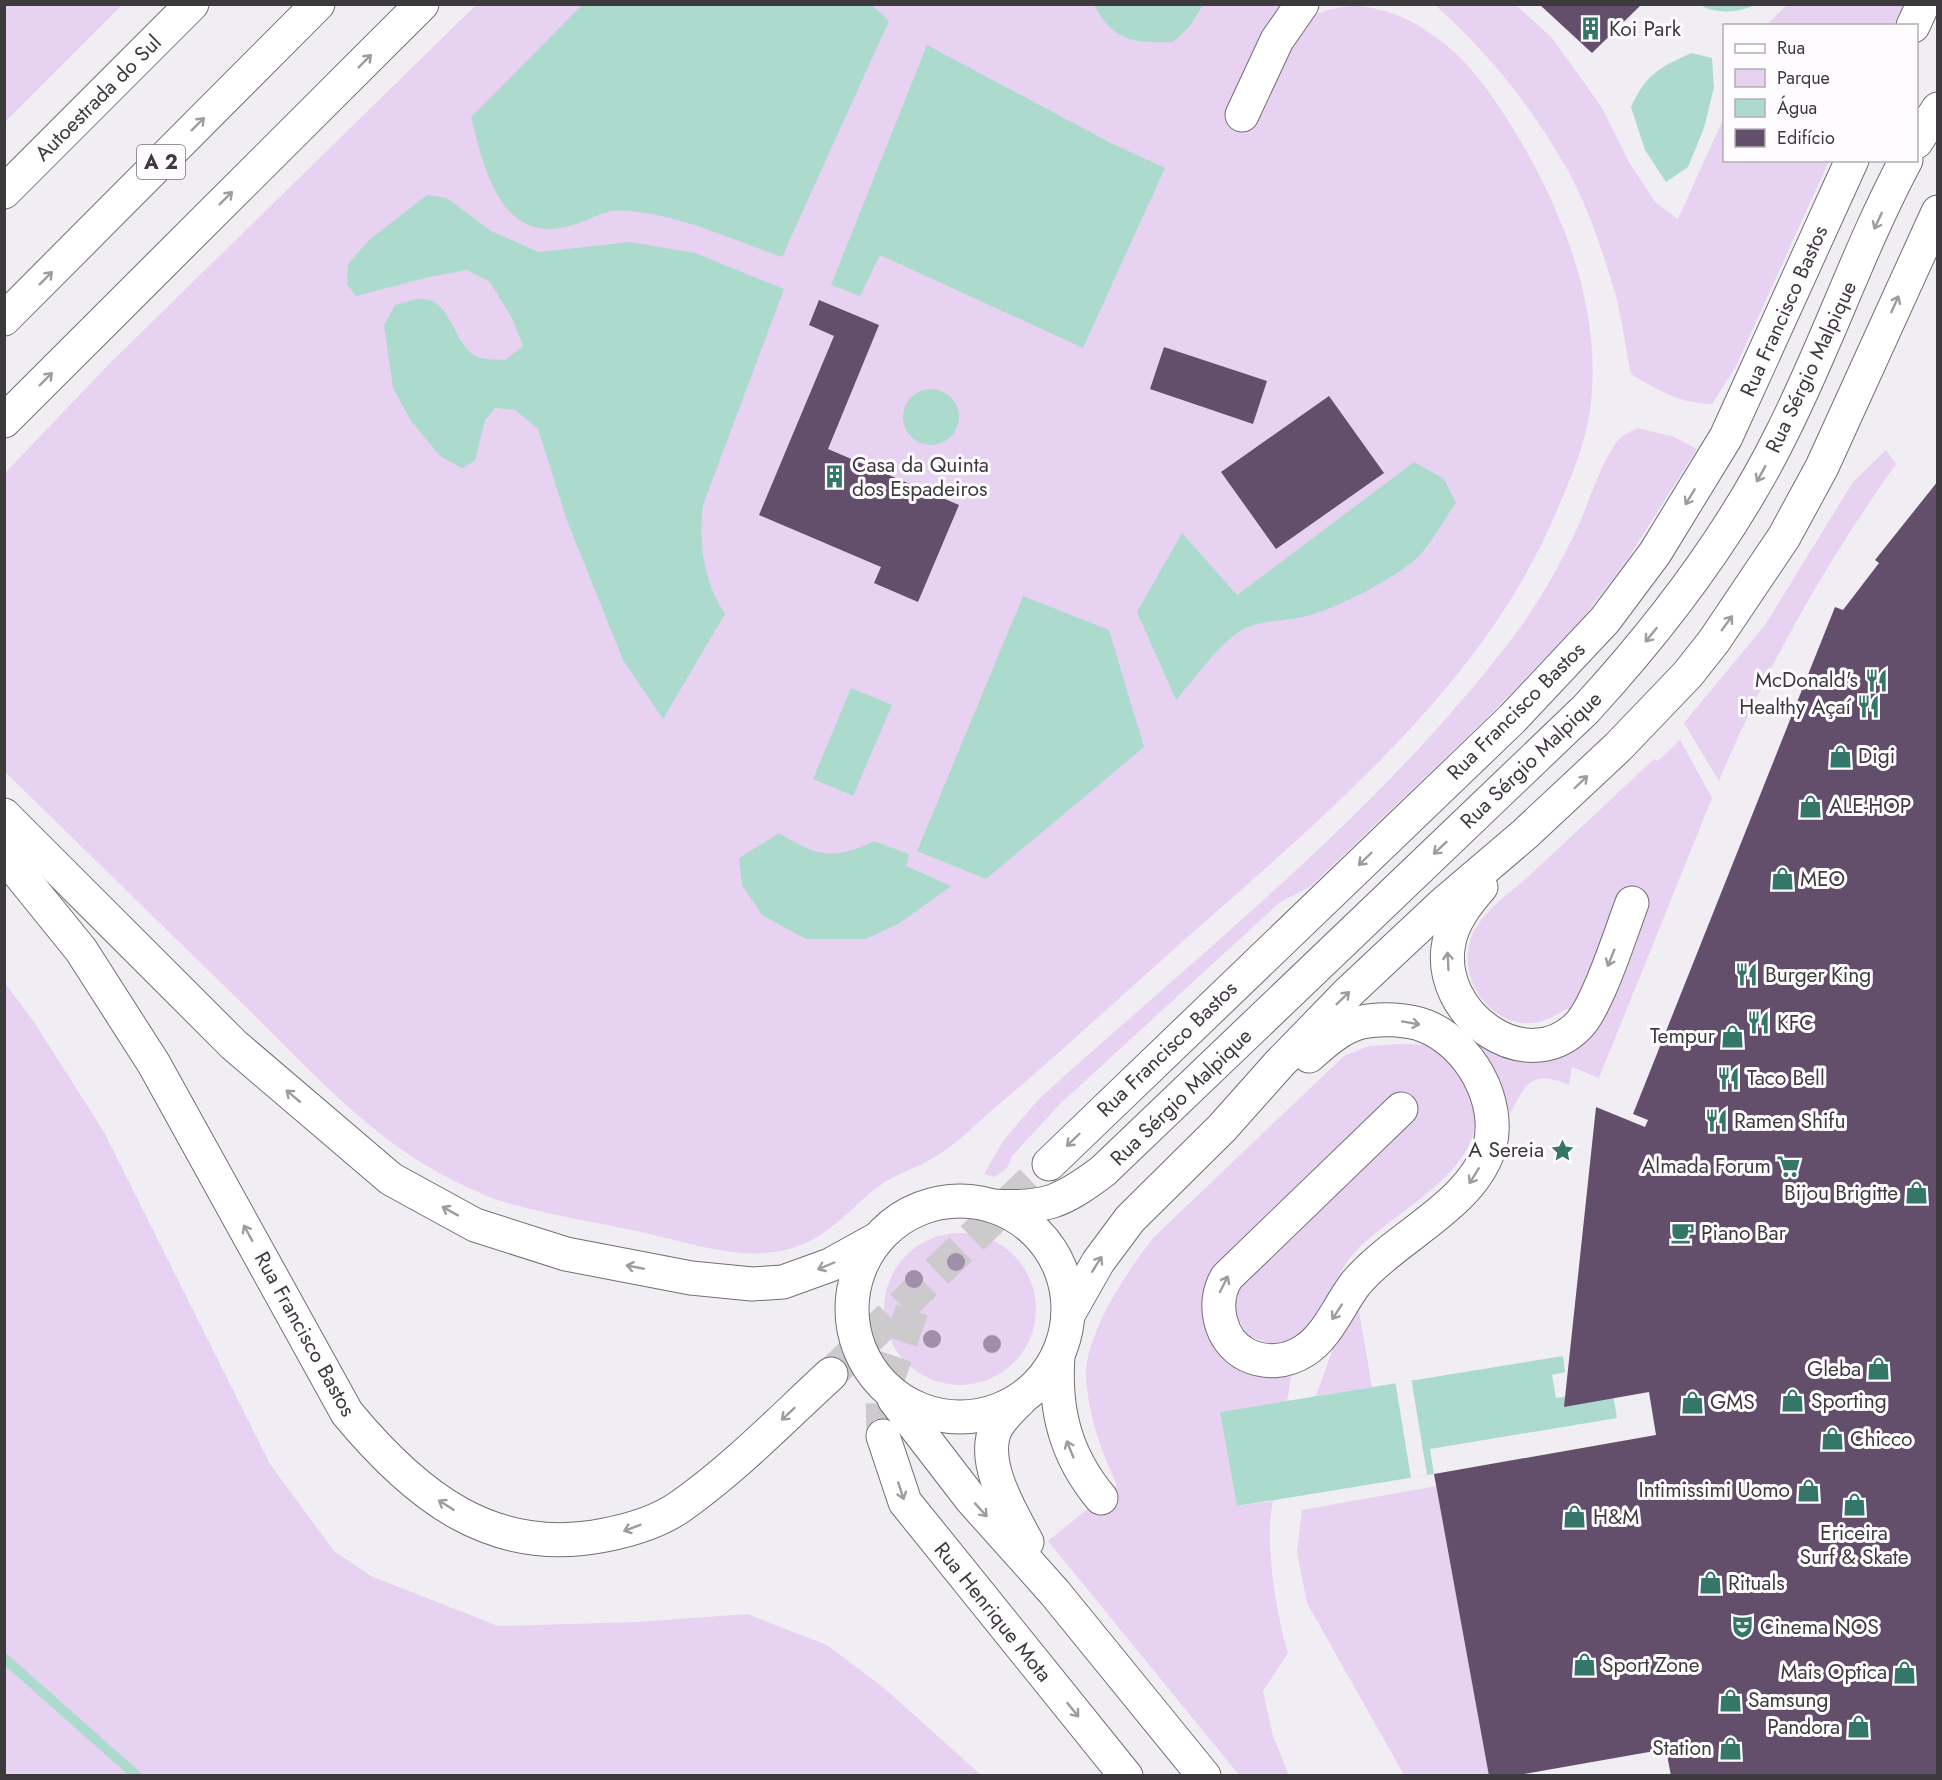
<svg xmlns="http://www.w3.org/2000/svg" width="1942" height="1780" font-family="Jost,sans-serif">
	<rect width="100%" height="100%" fill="#f1eef3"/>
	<g fill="#e8d2f2">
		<path d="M5 4H122V5L5 122Z"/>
		<path d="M1280 4 1267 34C1294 23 1328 5 1358 6 1413 10 1462 52 1491 95 1549 178 1599 287 1592 390 1590 432 1575 469 1558 508 1482 693 1309 828 1163 959 1108 1008 1054 1058 998 1105 978 1122 957 1144 935 1157 919 1167 901 1172 885 1182 859 1199 838 1227 810 1241 758 1267 702 1246 649 1234 601 1223 549 1216 501 1201 477 1193 449 1179 427 1166 360 1126 306 1066 251 1012 169 932 87 852 5 772L4 474 111 362 476 5Z"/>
		<path d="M1435 5H1516L1552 38 1601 106 1630 164 1655 202 1678 219 1724 117V160L1829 161 1736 366 1712 404C1681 404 1657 390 1631 374 1625 346 1622 317 1614 289 1602 250 1588 207 1568 171 1534 109 1487 51 1435 5Z"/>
		<path d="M1787 5V4L1904 5 1894 25H1766Z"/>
		<path d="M1638 428 1674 437 1697 449 1627 560 1583 618 1488 717 1311 886 1279 903 1060 1104 1012 1156 1007 1168 995 1177 984 1174 1003 1141 1039 1099C1205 948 1384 810 1519 629 1543 596 1563 559 1580 522 1591 496 1600 466 1616 443 1623 434 1629 432 1638 428Z"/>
		<path d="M1886 450 1896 464C1825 564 1766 668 1719 781L1684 723 1765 625 1853 482Z"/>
		<path d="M1680 740 1712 798 1599 1078 1572 1067 1569 1085C1533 1070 1526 1082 1510 1114 1497 1071 1484 1053 1451 1024L1456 1019 1511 1052 1576 1011 1567 1009C1556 1015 1545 1022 1533 1023 1489 1027 1457 978 1471 938 1480 913 1511 892 1530 875 1572 836 1613 797 1654 759L1658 761Z"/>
		<path d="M4 982 34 1022 104 1132 270 1464 334 1551 371 1576 498 1626 637 1622 747 1614 827 1645 884 1688 981 1775H5Z"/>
		<path d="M1400 1044C1434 1044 1445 1047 1463 1077 1513 1160 1400 1204 1355 1252 1337 1271 1318 1323 1299 1334 1292 1339 1282 1342 1274 1345L1248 1336 1236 1315 1226 1256C1199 1285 1197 1294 1210 1332L1293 1366 1287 1401 1221 1412 1237 1506 1273 1501C1264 1541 1276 1613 1288 1653L1263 1691 1273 1736 1289 1775H1239L1048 1541 1117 1485C1101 1450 1088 1415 1086 1376 1085 1334 1129 1268 1154 1237L1344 1056 1369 1046Z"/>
		<circle cx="960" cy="1309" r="76"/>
		<path d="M1357 1299 1372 1387 1316 1396 1336 1340Z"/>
		<path d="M1436 1486 1489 1775H1404L1307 1603 1297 1552 1302 1510Z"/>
	</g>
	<g fill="#acdbce">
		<path d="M582 5H872L889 21 782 257C736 241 687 218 638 212 604 207 602 216 573 225 501 248 484 168 471 117Z"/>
		<path d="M1094 5H1203L1190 26 1173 42C1133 43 1114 42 1094 5Z"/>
		<path d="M1700 5V4L1756 5C1739 12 1717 15 1700 5Z"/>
		<path d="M927 45 1111 143 1165 168 1083 348 880 255 860 296 831 285Z"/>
		<path d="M1691 53 1712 58 1714 87 1704 128 1688 167 1666 182 1645 150 1631 107C1647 73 1659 68 1691 53Z"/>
		<path d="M427 195 447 198 491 231 539 252 630 242 695 253 784 289 703 505C698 543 704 582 725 614L663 719 623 660 567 521 538 429 515 410 495 408 485 420 475 461 462 468 441 457 411 421 393 388 384 325 395 305C403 303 411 300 419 299 454 296 452 350 481 358 489 360 498 359 505 360L523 346 512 318 490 282 467 270 429 277 356 296 347 285 348 264 369 240Z"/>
		<circle cx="931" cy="417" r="28"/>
		<path d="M1414 462 1444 479 1456 503C1444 520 1433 541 1419 556 1398 577 1332 611 1303 617 1281 622 1257 619 1237 633 1213 651 1195 678 1176 700L1137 612 1182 533 1237 595Z"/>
		<path d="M1023 596 1109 630 1144 747 986 879 917 851Z"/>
		<path d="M851 688 892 705 853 796 813 779Z"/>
		<path d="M779 833C816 856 834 861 874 841L909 854 906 866 951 886 900 923 866 939H806L762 915 742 885 739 858Z"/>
		<path d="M1563 1356 1565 1372 1552 1375 1556 1398 1612 1389 1617 1418 1430 1449 1434 1474 1237 1506 1220 1412Z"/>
	</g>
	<path fill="#f1eef3" d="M1411 1377 1427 1475 1411 1478 1395 1380Z"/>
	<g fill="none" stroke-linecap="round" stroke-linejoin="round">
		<path stroke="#acdbce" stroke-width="10" d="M4 1658 137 1776"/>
	</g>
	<g fill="#634f6b">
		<path d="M1539 4H1642L1592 53Z"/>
		<path d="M819 300 879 325 828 449 959 505 918 602 874 583 881 567 759 515 834 336 809 325Z"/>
		<path d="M1164 347 1267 381 1253 424 1150 389Z"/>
		<path d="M1329 396 1384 473 1276 549 1221 472Z"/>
		<path d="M1938 481V1776H1671L1666 1749 1513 1776H1489L1434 1474 1656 1435 1649 1392 1564 1407 1596 1107 1645 1127 1648 1120 1633 1114 1835 607 1843 610 1879 563 1875 560Z"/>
	</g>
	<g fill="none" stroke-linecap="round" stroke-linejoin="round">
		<g stroke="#cdcace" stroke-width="33" stroke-dasharray="33 16" stroke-linecap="butt">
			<path d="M831 1374 1049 1164"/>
			<path d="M883 1436 882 1396 918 1293"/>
		</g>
		<defs>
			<g id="minor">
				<path d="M1913 26 1923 4"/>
				<path d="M1242 115 1277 40 1302 4"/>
				<path d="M1916 142 1938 109"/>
				<path d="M4 815 234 1045 391 1179 475 1225 566 1254 691 1278 752 1284 783 1282 830 1265 877 1239"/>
				<path d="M4 855 81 950 154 1064 347 1413C415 1495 492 1558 605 1535 631 1530 660 1521 681 1506 735 1468 782 1419 831 1374"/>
				<path d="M1481 887C1467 903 1453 921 1449 942 1434 1014 1527 1080 1579 1025 1598 1005 1621 932 1632 903"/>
				<path d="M1309 1056C1325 1042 1341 1027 1362 1022 1380 1018 1408 1019 1425 1026 1469 1043 1503 1102 1489 1149 1471 1206 1395 1237 1356 1283 1339 1305 1328 1336 1304 1351 1287 1362 1266 1364 1247 1355 1219 1341 1211 1302 1227 1277L1401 1109"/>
				<path d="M1049 1164 1512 719 1605 620 1655 553 1726 437 1852 160"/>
				<circle cx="960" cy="1309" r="108"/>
				<path d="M993 1206C1045 1209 1062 1202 1103 1171L1586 709C1663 625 1732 535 1782 433 1827 344 1859 248 1906 160"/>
				<path d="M1068 1315 1098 1262 1130 1219 1222 1128 1279 1064 1349 992 1444 903 1525 834 1618 747 1688 674 1714 641 1784 537 1822 467 1938 212"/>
				<path d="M1058 1356C1054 1411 1066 1456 1101 1498"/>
				<path d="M894 1399 971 1499 1055 1593 1204 1776"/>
				<path d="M1020 1400C1011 1409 1002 1417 996 1428 980 1462 1011 1512 1027 1542"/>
				<path d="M883 1436 905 1502 1126 1776"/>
			</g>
			<g id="highway">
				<path d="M4 192 192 4"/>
				<path d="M4 319 318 4"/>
				<path d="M4 421 422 4"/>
			</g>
		</defs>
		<use href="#minor" stroke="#726f73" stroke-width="35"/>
		<use href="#highway" stroke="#726f73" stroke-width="35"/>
		<use href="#minor" stroke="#fff" stroke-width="33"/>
		<use href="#highway" stroke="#fff" stroke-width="33"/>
	</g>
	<g fill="#a18ea9">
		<circle cx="956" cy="1262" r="9"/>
		<circle cx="914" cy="1279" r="9"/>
		<circle cx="932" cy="1339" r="9"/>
		<circle cx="992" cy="1344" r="9"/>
	</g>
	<defs><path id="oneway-shaft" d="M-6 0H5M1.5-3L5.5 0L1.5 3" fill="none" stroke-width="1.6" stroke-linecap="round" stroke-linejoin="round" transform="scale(1.5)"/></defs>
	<g stroke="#9e9c9e">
		<use href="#oneway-shaft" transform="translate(365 61) rotate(-45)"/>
		<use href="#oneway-shaft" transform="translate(198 124) rotate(-45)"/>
		<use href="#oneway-shaft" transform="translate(226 198) rotate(-45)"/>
		<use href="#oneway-shaft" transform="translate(1878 221) rotate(115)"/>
		<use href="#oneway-shaft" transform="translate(46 278) rotate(-45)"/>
		<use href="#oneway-shaft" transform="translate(1895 304) rotate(-66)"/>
		<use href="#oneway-shaft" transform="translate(46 379) rotate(-45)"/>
		<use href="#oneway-shaft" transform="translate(1761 474) rotate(119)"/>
		<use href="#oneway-shaft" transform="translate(1690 497) rotate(121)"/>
		<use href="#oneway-shaft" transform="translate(1727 623) rotate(-54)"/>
		<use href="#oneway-shaft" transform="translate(1651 635) rotate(129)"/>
		<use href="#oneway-shaft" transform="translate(1581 782) rotate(-44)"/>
		<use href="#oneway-shaft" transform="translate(1440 848) rotate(137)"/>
		<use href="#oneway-shaft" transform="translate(1365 859) rotate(136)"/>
		<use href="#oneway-shaft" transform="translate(1611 958) rotate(112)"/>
		<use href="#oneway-shaft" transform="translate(1448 961) rotate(-93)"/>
		<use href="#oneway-shaft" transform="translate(1343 998) rotate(-44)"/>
		<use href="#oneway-shaft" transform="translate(1411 1023) rotate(10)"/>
		<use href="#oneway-shaft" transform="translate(293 1096) rotate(-140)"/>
		<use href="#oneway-shaft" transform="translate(1073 1140) rotate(136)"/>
		<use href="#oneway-shaft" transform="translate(1474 1176) rotate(122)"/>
		<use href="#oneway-shaft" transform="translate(450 1211) rotate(-151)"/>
		<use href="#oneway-shaft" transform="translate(248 1233) rotate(-119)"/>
		<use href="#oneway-shaft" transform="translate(1097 1264) rotate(-58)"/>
		<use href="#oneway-shaft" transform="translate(826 1266) rotate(157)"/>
		<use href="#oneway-shaft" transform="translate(635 1267) rotate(-169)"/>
		<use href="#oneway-shaft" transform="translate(1224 1284) rotate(-63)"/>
		<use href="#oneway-shaft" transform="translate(1337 1312) rotate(123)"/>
		<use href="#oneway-shaft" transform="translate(788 1414) rotate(137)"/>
		<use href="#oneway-shaft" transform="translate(1070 1449) rotate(-112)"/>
		<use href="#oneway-shaft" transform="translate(901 1491) rotate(72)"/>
		<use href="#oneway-shaft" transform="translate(446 1505) rotate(-148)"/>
		<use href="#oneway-shaft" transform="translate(981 1510) rotate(48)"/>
		<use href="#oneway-shaft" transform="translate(632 1528) rotate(159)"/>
		<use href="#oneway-shaft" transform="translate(1073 1710) rotate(51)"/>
	</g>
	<defs>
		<symbol id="building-bare" viewBox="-9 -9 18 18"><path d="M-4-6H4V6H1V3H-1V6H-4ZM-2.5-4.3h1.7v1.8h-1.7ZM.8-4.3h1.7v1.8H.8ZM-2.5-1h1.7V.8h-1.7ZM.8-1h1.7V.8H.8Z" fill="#347768" stroke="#fefcff" stroke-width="2.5" paint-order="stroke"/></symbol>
		<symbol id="restaurant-bare" viewBox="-9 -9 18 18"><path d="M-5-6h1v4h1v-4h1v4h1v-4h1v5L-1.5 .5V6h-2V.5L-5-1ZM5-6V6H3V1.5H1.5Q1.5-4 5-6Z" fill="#347768" stroke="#fefcff" stroke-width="2.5" paint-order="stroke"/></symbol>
		<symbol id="shop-bare" viewBox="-9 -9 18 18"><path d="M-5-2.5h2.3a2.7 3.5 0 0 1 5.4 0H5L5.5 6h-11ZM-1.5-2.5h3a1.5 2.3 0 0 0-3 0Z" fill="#347768" stroke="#fefcff" stroke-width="2.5" paint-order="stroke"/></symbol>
		<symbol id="sight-bare" viewBox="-9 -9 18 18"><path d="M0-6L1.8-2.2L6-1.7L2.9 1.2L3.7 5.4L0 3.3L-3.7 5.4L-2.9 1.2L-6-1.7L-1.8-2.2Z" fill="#347768" stroke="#fefcff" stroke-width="2.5" paint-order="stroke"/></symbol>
		<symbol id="supermarket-bare" viewBox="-9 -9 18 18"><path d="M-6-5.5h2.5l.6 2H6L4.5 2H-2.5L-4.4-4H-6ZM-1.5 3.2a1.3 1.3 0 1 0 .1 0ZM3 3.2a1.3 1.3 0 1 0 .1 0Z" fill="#347768" stroke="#fefcff" stroke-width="2.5" paint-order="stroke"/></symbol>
		<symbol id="cafe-bare" viewBox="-9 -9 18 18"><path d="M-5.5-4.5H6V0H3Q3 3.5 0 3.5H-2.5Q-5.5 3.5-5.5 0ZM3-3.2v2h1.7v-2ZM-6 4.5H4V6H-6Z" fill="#347768" stroke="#fefcff" stroke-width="2.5" paint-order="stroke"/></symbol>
		<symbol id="theatre-bare" viewBox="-9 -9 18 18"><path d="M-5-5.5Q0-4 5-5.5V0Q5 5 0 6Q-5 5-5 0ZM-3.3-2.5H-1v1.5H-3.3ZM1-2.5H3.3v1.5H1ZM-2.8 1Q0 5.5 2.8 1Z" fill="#347768" stroke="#fefcff" stroke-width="2.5" paint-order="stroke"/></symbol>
	</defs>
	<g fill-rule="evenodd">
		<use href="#building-bare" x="1574" y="12" width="33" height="33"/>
		<use href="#building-bare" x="818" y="460" width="33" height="33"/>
		<use href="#restaurant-bare" x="1860" y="664" width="33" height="33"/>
		<use href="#restaurant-bare" x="1852" y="690" width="33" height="33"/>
		<use href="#shop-bare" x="1824" y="740" width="33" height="33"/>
		<use href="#shop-bare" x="1794" y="790" width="33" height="33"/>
		<use href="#shop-bare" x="1766" y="862" width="33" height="33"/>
		<use href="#restaurant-bare" x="1730" y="958" width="33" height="33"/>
		<use href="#restaurant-bare" x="1742" y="1006" width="33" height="33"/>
		<use href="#shop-bare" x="1716" y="1020" width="33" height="33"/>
		<use href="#restaurant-bare" x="1712" y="1062" width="33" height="33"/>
		<use href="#restaurant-bare" x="1700" y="1104" width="33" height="33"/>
		<use href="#sight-bare" x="1546" y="1134" width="33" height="33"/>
		<use href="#supermarket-bare" x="1772" y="1150" width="33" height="33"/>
		<use href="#shop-bare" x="1900" y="1176" width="33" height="33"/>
		<use href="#cafe-bare" x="1666" y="1216" width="33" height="33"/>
		<use href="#shop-bare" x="1862" y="1352" width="33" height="33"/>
		<use href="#shop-bare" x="1776" y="1384" width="33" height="33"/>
		<use href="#shop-bare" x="1676" y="1386" width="33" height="33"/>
		<use href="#shop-bare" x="1816" y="1422" width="33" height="33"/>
		<use href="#shop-bare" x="1792" y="1474" width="33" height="33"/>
		<use href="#shop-bare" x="1838" y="1488" width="33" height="33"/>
		<use href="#shop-bare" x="1558" y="1500" width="33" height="33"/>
		<use href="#shop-bare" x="1694" y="1566" width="33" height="33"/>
		<use href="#theatre-bare" x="1726" y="1610" width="33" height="33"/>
		<use href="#shop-bare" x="1568" y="1648" width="33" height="33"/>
		<use href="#shop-bare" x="1888" y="1656" width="33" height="33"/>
		<use href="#shop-bare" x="1714" y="1684" width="33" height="33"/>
		<use href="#shop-bare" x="1842" y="1710" width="33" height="33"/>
		<use href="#shop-bare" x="1714" y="1732" width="33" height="33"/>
	</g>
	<g text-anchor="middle" stroke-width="6" stroke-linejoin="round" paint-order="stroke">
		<rect fill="#fefcff" stroke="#767476" stroke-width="1.5" x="137" y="145" width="48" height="34" rx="4.5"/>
		<g font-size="20" font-weight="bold" fill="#3c3a3c">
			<text x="161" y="169">A 2</text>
		</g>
		<g font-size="21" fill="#3c3a3c" stroke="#fefcff" text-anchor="start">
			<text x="1609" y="36">Koi Park</text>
			<text x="852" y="472">Casa da Quinta<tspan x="852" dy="24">dos Espadeiros</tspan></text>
			<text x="1858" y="687" text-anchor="end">McDonald's</text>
			<text x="1851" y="714" text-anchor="end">Healthy Açaí</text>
			<text x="1858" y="763">Digi</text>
			<text x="1829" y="813">ALE-HOP</text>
			<text x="1800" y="886">MEO</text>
			<text x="1765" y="982">Burger King</text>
			<text x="1777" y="1030">KFC</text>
			<text x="1715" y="1043" text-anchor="end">Tempur</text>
			<text x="1747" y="1085">Taco Bell</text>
			<text x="1734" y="1128">Ramen Shifu</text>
			<text x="1544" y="1157" text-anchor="end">A Sereia</text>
			<text x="1771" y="1173" text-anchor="end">Almada Forum</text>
			<text x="1898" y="1200" text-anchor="end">Bijou Brigitte</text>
			<text x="1701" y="1240">Piano Bar</text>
			<text x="1861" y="1376" text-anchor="end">Gleba</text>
			<text x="1811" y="1408">Sporting</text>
			<text x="1710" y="1409">GMS</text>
			<text x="1850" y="1446">Chicco</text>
			<text x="1790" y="1497" text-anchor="end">Intimissimi Uomo</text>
			<text x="1593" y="1524">H&amp;M</text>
			<text x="1854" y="1540" text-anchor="middle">Ericeira<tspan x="1854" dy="24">Surf &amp; Skate</tspan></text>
			<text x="1728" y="1590">Rituals</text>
			<text x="1760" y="1634">Cinema NOS</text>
			<text x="1602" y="1672">Sport Zone</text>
			<text x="1887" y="1679" text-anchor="end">Mais Optica</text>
			<text x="1748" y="1707">Samsung</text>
			<text x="1840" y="1734" text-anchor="end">Pandora</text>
			<text x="1712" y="1755" text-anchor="end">Station</text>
		</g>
		<g font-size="21" fill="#3c3a3c" stroke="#fefcff">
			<text transform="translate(98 98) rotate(-45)" y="7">Autoestrada do Sul</text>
			<text transform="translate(1784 311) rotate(-66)" y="7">Rua Francisco Bastos</text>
			<text transform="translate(1811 367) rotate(-65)" y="7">Rua Sérgio Malpique</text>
			<text transform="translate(1516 711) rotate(-45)" y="7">Rua Francisco Bastos</text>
			<text transform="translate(1531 760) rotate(-44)" y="7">Rua Sérgio Malpique</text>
			<text transform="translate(1167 1049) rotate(-44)" y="7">Rua Francisco Bastos</text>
			<text transform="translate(1181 1097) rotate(-44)" y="7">Rua Sérgio Malpique</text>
			<text transform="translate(305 1334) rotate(61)" y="7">Rua Francisco Bastos</text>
			<text transform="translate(993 1612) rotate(51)" y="7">Rua Henrique Mota</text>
		</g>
	</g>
	<rect width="1942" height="1780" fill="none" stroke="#3c3a3c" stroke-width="12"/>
	<rect x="1723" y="24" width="195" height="138" fill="#fefcff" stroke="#b0aeb1" stroke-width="1.5"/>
	<rect x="1735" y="44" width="30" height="9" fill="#ffffff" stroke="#b0aeb1" stroke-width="1.5"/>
	<text x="1777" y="54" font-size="18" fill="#3c3a3c">Rua</text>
	<rect x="1735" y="69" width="30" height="18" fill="#e8d2f2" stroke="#b0aeb1" stroke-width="1.5"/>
	<text x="1777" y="84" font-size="18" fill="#3c3a3c">Parque</text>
	<rect x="1735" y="99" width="30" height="18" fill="#acdbce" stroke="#b0aeb1" stroke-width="1.5"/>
	<text x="1777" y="114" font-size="18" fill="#3c3a3c">Água</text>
	<rect x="1735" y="129" width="30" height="18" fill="#634f6b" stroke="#b0aeb1" stroke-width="1.5"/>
	<text x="1777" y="144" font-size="18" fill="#3c3a3c">Edifício</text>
</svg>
